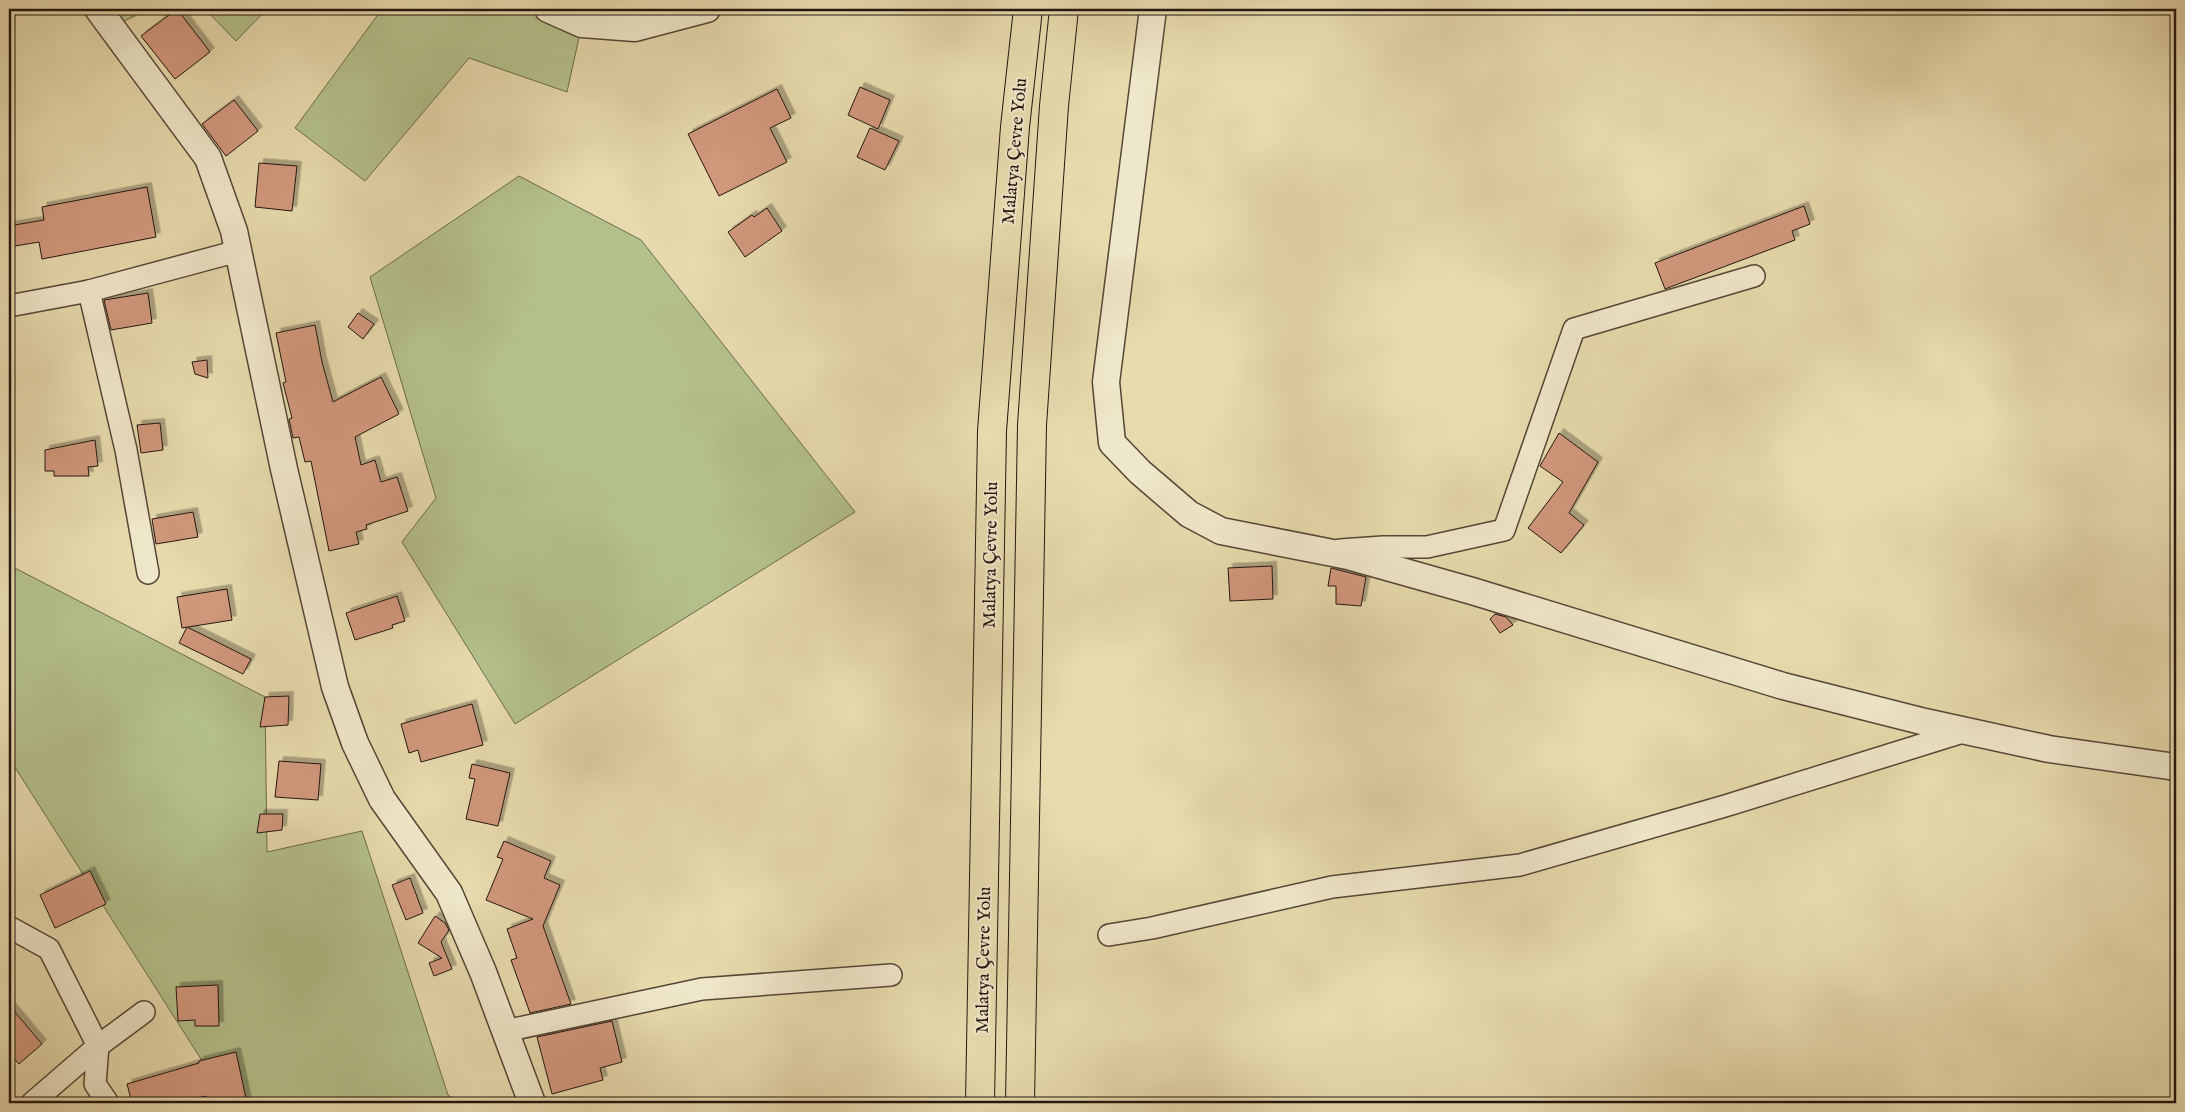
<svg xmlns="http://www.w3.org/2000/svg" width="2185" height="1112" font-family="'IM FELL English',serif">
	<defs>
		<filter id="shadow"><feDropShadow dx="4.5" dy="-4.5" stdDeviation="0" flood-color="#0004"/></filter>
	</defs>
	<rect width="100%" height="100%" fill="#e7daac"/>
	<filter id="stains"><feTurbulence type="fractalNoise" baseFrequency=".004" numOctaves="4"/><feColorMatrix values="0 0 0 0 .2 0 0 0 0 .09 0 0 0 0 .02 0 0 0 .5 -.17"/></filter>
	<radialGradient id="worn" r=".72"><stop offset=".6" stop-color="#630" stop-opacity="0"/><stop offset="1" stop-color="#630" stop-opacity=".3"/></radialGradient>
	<g fill="#b4c08a" stroke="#6c6a4c">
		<path d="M94 9H149L112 27Z"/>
		<path d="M205 9H267L236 41Z"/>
		<path d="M382 9H547L582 24 567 92 469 58 365 181 295 128Z"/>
		<path d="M519 176 641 240 855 512 515 724 402 542 436 498 370 277Z"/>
		<path d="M9 565 265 697 267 852 362 831 448 1095 460 1103H229L9 758Z"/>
	</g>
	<g fill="#d1987c" stroke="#24150f" filter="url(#shadow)">
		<path d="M177 9 210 52 175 79 141 36Z"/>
		<path d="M860 87 890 100 878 129 848 115Z"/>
		<path d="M777 89 791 118 770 128 787 162 719 196 688 134Z"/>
		<path d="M234 100 258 131 226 156 202 124Z"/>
		<path d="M870 128 899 141 885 170 857 157Z"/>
		<path d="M259 163 297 166 292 211 255 207Z"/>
		<path d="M147 187 156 237 42 259 39 242 9 247V226L44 220 42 207Z"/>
		<path d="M1804 206 1810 224 1792 231 1795 240 1665 289 1655 263Z"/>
		<path d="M767 208 782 231 745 257 728 232 752 215 754 217Z"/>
		<path d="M148 293 152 323 111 330 104 300Z"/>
		<path d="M358 313 374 324 363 339 348 327Z"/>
		<path d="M315 325 322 362 333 402 381 377 399 414 355 437 361 465 375 460 381 482 397 477 408 511 366 525 367 529 356 532 359 544 329 551 311 461 305 462 299 437 293 438 289 419 292 418 283 383 286 382 276 333Z"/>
		<path d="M207 360 208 378 195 374 192 362Z"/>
		<path d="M160 423 163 450 141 453 137 425Z"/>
		<path d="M1559 433 1598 462 1569 513 1584 525 1561 553 1528 528 1563 482 1540 466Z"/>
		<path d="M95 440 98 466 88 467 89 476H54V471H45V450Z"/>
		<path d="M193 512 198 537 156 544 152 519Z"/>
		<path d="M1272 566 1273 599 1230 601 1228 568Z"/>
		<path d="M1331 568 1366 577 1361 606 1336 604V586H1328Z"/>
		<path d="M227 589 232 620 182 628 177 597Z"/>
		<path d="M397 596 405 621 392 625 393 628 355 640 346 613Z"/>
		<path d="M1495 614 1506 617 1513 625 1500 633 1490 619Z"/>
		<path d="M187 627 251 659 243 674 179 643Z"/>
		<path d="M289 696 288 725 260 727 265 697Z"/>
		<path d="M472 704 483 745 421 762 418 750 409 753 401 724Z"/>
		<path d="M279 761 321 764 318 800 275 797Z"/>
		<path d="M472 764 510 773 498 826 466 819 475 779 469 778Z"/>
		<path d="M260 814H283L282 830 257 833Z"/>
		<path d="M504 841 551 861 544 878 560 885 543 926 571 1004 530 1013 511 960 517 958 507 929 533 919 486 900 503 859 497 857Z"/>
		<path d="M90 871 106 904 55 928 40 895Z"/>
		<path d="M410 878 423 913 406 920 392 885Z"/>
		<path d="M435 916 445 923 449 930 441 942 452 969 434 976 429 963 442 958 418 943Z"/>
		<path d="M218 985 219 1026H195V1020L178 1021 176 987Z"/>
		<path d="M9 1005 42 1044 19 1064 9 1053Z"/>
		<path d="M612 1021 622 1062 600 1068 603 1080 552 1094 537 1037Z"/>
		<path d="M236 1052 247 1103H208L206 1096 180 1103H132L127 1084 199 1063V1061Z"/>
	</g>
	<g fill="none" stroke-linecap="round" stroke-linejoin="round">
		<defs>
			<g id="minor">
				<path d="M89 291 126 450 148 573"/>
				<path d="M9 306 89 291 238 251"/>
				<path d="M1340 550 1383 547H1427L1504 530 1574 329 1754 276"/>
				<path d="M9 927 49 949 98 1046 95 1084 108 1103"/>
				<path d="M1109 935 1152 928 1332 887 1520 865 1725 806 1966 731"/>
				<path d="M505 1031 702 989 891 975"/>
				<path d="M32 1103 98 1046 144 1012"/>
			</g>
			<g id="tertiary">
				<path d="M98 9 208 158 234 231 284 469 335 687 355 743 382 799 449 893 483 972 532 1103"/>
				<path d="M548 9 582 24 635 28 707 9"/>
				<path d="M1153 9 1106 382 1112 443 1140 472 1189 514 1221 531 1348 556 1472 591 1783 686 1925 722 2049 749 2176 767"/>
			</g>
			<g id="trunk">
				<path d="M980 1103 992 431 1015 127 1028 9"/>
				<path d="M1020 1103 1032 425 1054 106 1064 9"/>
			</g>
		</defs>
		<use href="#minor" stroke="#554636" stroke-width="24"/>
		<use href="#tertiary" stroke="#554636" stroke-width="29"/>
		<use href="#trunk" stroke="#24150f" stroke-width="30"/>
		<use href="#minor" stroke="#efe7c9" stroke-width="21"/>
		<use href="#tertiary" stroke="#efe7c9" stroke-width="26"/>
		<use href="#trunk" stroke="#e7daac" stroke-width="28"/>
	</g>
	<g text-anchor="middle" stroke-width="4" stroke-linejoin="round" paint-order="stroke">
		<g font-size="18" fill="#24150f" stroke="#efe7c9">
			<text transform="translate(1014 151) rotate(-85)" y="6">Malatya Çevre Yolu</text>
			<text transform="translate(990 555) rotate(-89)" y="6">Malatya Çevre Yolu</text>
			<text transform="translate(983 960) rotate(-89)" y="6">Malatya Çevre Yolu</text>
		</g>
	</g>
	<rect width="2185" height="1112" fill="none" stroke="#e7daac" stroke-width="30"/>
	<rect x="10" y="10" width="2165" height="1092" fill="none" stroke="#24150f" stroke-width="2.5"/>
	<rect x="15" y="15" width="2155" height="1082" fill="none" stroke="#24150f"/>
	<rect width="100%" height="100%" filter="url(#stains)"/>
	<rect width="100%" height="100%" fill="url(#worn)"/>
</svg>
